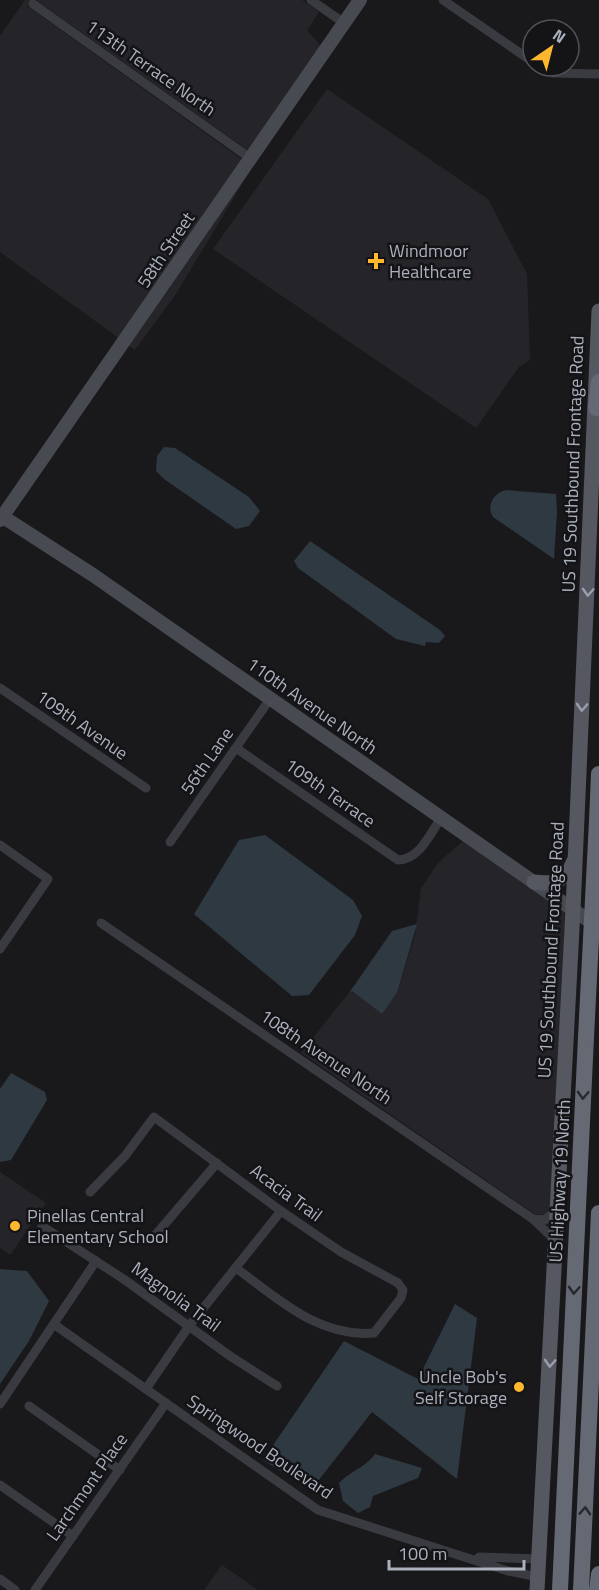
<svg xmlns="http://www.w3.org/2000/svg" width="599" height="1590" font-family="'Titillium Web',sans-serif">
	<rect width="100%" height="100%" fill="#19191c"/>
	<g fill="#252529">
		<path d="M25 0H31L27 6 243 160 120 339 0 252V36Z"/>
		<path d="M36 0H302L319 12 307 30 322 47 249 151Z"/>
		<path d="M327 89 488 199 527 274 530 360 519 367 476 428 213 249Z"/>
		<path d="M268 141 176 294 135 350 128 345Z"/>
		<path d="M464 840 568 913 554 1205 544 1215 535 1214 301 1053 351 990 382 1014 397 993 415 935 421 888 438 863Z"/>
		<path d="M0 1172 46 1203 10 1255 0 1248Z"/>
		<path d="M222 1565 258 1590H204Z"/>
	</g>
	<g fill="#2e3942">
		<path d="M164 447 175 448 249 497 260 511 249 526 236 529 164 479 156 471 157 456Z"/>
		<path d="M506 490 556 494 557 512 554 559 493 517C486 506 493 493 506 490Z"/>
		<path d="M310 541 440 630 445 636 439 643 426 642 425 646 396 639 298 568 294 561Z"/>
		<path d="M265 835 353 900 362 916 355 935 309 995 292 996 194 914 239 840Z"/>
		<path d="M417 924 397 993 382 1014 352 991 349 993 392 931Z"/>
		<path d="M11 1073 45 1092 47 1100 11 1160 0 1162V1089Z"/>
		<path d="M0 1269 27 1271 49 1301 29 1341 0 1384Z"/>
		<path d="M455 1304 477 1318 457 1479 372 1412 311 1490 263 1460 344 1341 418 1379Z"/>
		<path d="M375 1454 422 1468 418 1478 373 1496 370 1507 358 1513 343 1501 339 1483C350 1471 365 1468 375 1454Z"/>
	</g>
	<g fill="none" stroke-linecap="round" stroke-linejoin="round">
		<g stroke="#3a3b41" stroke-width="9">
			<path d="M311 0 344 23"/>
			<path d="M443 0 533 62"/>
			<path d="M33 4 250 158"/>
			<path d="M540 66 553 73 599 74"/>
			<path d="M0 688 146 788"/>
			<path d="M236 748 398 860C420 859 430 834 441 818"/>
			<path d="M170 842 270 699"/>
			<path d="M0 845 48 879 0 949"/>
			<path d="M101 923 533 1219 556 1241"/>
			<path d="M90 1192 125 1156 154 1117 281 1211 341 1252 398 1283 403 1290 401 1298 374 1333C319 1338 278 1299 236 1268"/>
			<path d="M533 1219 545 1220 558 1208"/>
			<path d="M42 1226 125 1280 230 1356 277 1386"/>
			<path d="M152 1239 217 1163"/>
			<path d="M55 1325 318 1510 508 1571 538 1577"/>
			<path d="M146 1389 189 1326 281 1211"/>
			<path d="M0 1404 96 1261"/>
			<path d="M29 1406 120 1470"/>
			<path d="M0 1485 73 1536"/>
			<path d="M479 1557 539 1559"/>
			<path d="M0 1579 15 1590"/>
			<path d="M35 1590 166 1403"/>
		</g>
		<g stroke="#484a52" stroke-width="14">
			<path d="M0 515 93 575 598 927"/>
			<path d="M0 520 360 0"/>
		</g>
		<g stroke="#565861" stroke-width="15">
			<path d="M534 882C555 885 565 881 574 861"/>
			<path d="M537 1590 573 910 599 311"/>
		</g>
		<g stroke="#656973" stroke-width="16">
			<path d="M596 408 599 382"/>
			<path d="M597 821 599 774"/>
			<path d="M560 1590 586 1037"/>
			<path d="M581 1590 599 1213"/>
			<path d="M597 1590 599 1574"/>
		</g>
		<path stroke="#656973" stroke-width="16" d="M586 1037 597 821"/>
	</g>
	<defs><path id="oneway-chevron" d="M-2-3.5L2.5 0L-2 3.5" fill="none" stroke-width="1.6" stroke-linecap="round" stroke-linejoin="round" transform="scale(1.5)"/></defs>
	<g stroke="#9a9eab">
		<use href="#oneway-chevron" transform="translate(588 592) rotate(93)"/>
		<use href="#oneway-chevron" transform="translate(582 707) rotate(93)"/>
		<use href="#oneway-chevron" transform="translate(550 1363) rotate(93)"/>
	</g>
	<g stroke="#28292e">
		<use href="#oneway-chevron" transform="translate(583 1095) rotate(93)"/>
		<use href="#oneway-chevron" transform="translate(574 1290) rotate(93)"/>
		<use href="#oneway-chevron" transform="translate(585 1511) rotate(-87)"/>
	</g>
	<g fill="#ffb72e" stroke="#141417" stroke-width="2">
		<path d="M373 252h6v6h6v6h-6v6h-6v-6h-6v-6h6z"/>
		<circle cx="15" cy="1226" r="6"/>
		<circle cx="519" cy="1387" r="6"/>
	</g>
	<g text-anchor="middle" stroke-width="5" stroke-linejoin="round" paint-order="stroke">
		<g font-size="18" fill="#abb0bd" stroke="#141417">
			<text transform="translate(151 68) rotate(35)" y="6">113th Terrace North</text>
			<text transform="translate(166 250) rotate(-56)" y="6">58th Street</text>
			<text transform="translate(573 464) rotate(-88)" y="6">US 19 Southbound Frontage Road</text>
			<text transform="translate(312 706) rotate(35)" y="6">110th Avenue North</text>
			<text transform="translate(82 725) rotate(35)" y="6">109th Avenue</text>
			<text transform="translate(207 761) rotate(-55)" y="6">56th Lane</text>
			<text transform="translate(330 793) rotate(35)" y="6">109th Terrace</text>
			<text transform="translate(551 950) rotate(-87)" y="6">US 19 Southbound Frontage Road</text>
			<text transform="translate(326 1057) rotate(34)" y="6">108th Avenue North</text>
			<text transform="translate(560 1181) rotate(-87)" y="6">US Highway 19 North</text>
			<text transform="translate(286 1193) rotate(36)" y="6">Acacia Trail</text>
			<text transform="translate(176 1297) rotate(36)" y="6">Magnolia Trail</text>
			<text transform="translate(260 1447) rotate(34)" y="6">Springwood Boulevard</text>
			<text transform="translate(87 1487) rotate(-55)" y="6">Larchmont Place</text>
		</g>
		<g font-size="18" fill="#abb0bd" stroke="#141417" text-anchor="start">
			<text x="389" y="257">Windmoor<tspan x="389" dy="21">Healthcare</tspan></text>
			<text x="27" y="1222">Pinellas Central<tspan x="27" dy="21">Elementary School</tspan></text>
			<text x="507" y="1383" text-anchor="end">Uncle Bob's<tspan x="507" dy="21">Self Storage</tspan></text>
		</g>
	</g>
	<g transform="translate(551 48) rotate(35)"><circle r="28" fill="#141417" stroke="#505259" stroke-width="1.5"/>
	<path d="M0-4.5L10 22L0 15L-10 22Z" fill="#ffb72e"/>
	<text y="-9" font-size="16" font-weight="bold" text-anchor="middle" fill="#abb0bd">N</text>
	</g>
	<path d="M389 1560v9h135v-9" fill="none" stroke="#abb0bd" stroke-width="3"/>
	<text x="398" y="1560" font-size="18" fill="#abb0bd" stroke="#141417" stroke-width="4.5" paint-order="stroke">100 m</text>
</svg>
